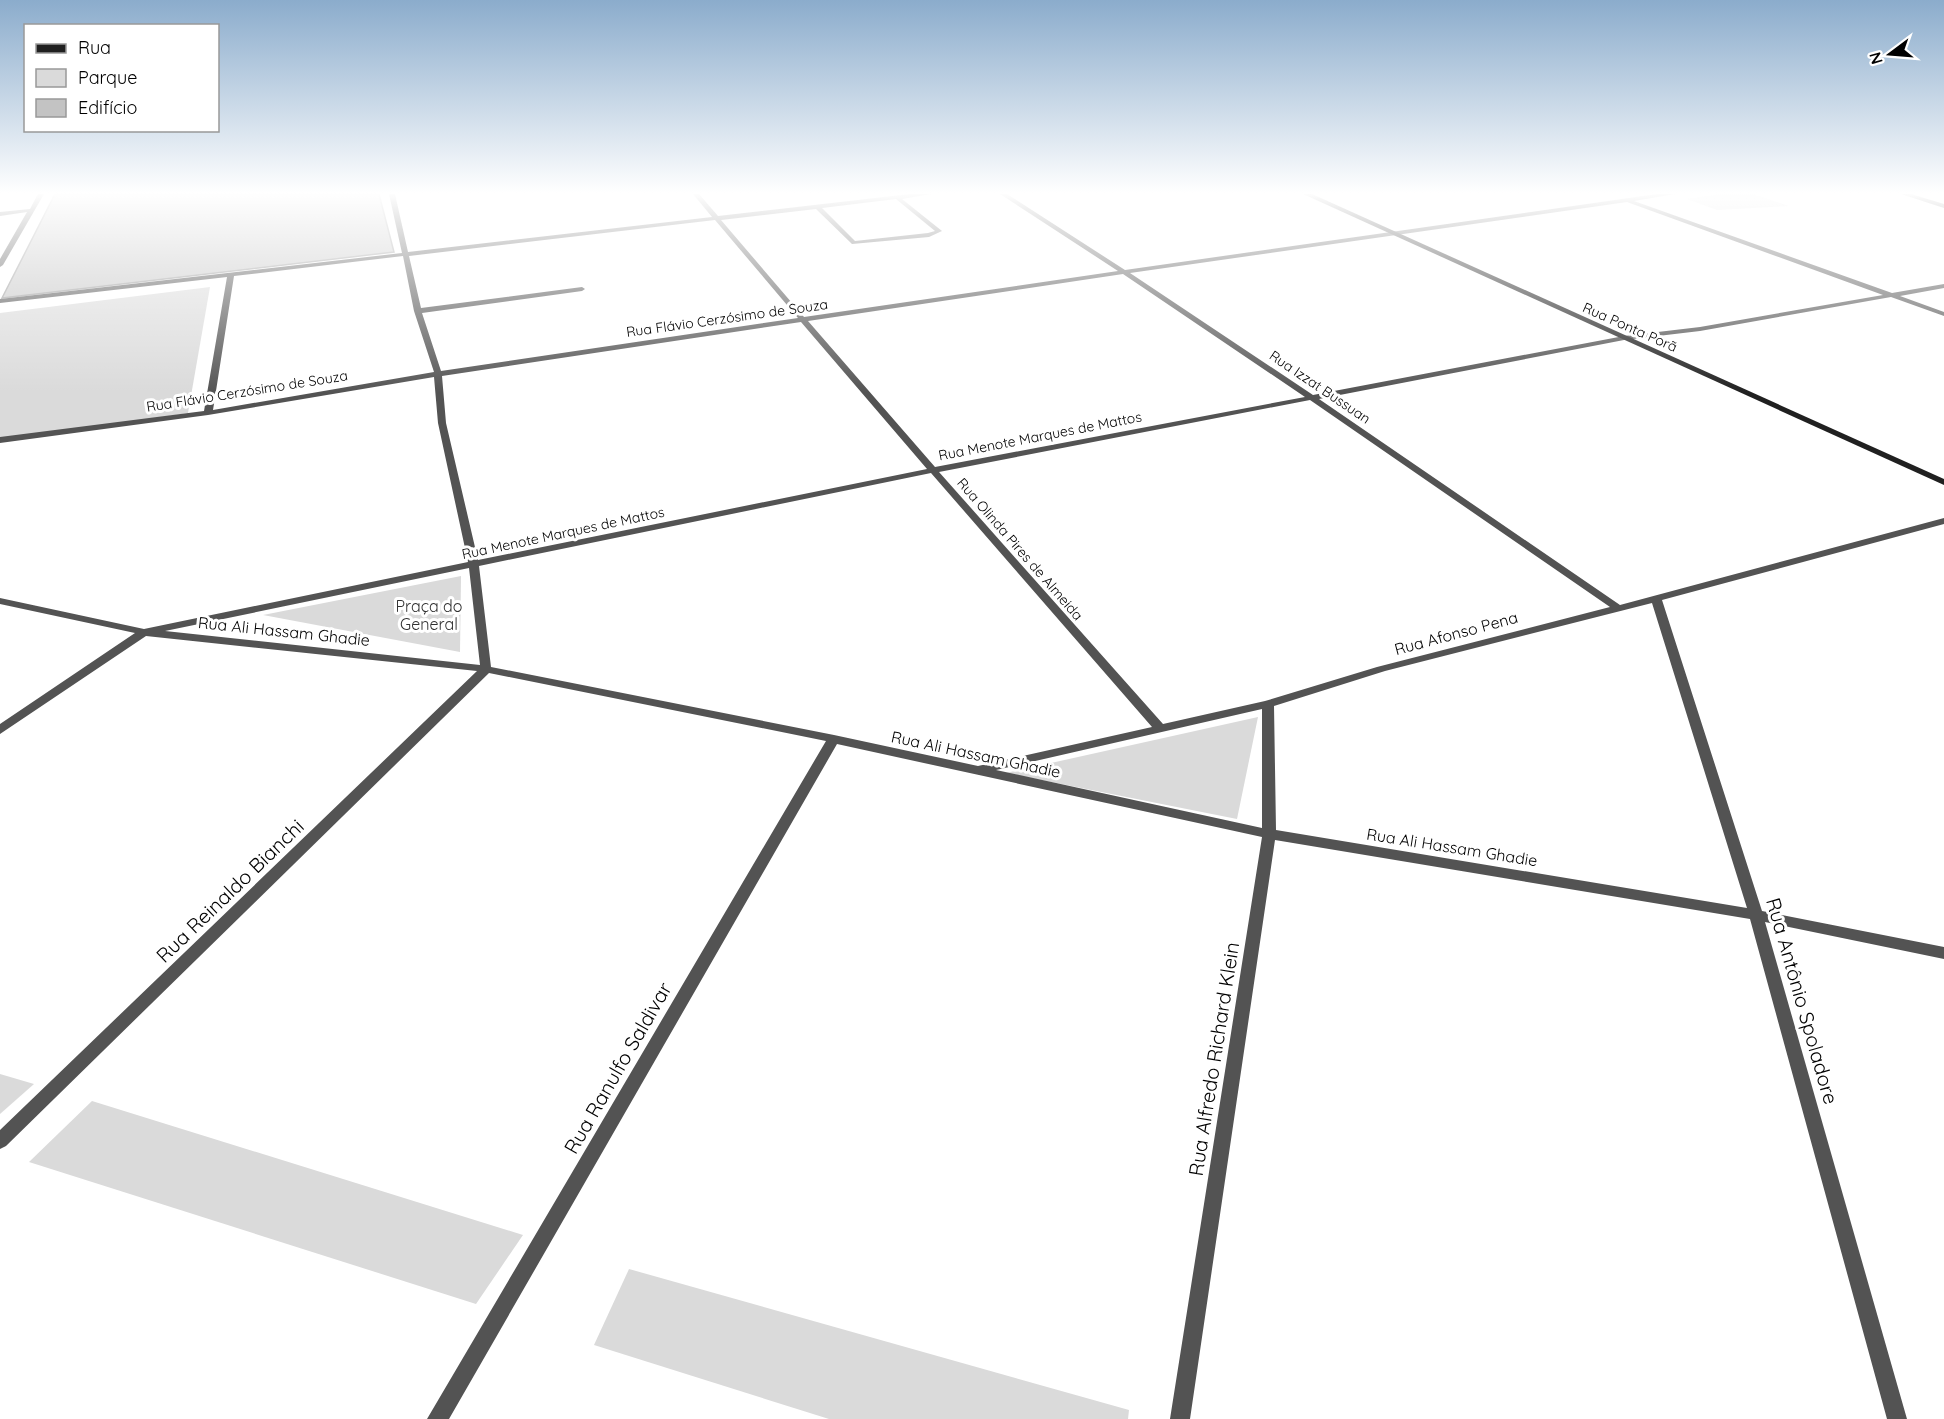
<svg xmlns="http://www.w3.org/2000/svg" width="1944" height="1419" font-family="Quicksand,sans-serif">
	<rect width="100%" height="100%" fill="#fff"/>
	<g fill="#dadada">
		<path d="M1720 194H1753L1789 206 1717 210 1687 199Z"/>
		<path d="M210 287 188 413 0 442V313Z"/>
		<path d="M461 576 460 652 263 615Z"/>
		<path d="M1258 717 1237 819 1006 773Z"/>
		<path d="M0 1074 34 1084 0 1114Z"/>
		<path d="M92 1101 523 1235 476 1304 29 1162Z"/>
		<path d="M629 1269 1129 1410 1128 1419H829L594 1345Z"/>
	</g>
	<path fill="#c3c3c3" stroke="#979797" stroke-width="1.5" d="M55 194H379L394 252 2 298Z"/>
	<g fill="none" stroke-linecap="round" stroke-linejoin="round">
		<g fill="#535353" fill-rule="evenodd">
			<path d="M38 194H44L3 265 0 267V259L27 212 0 216V212L30 209Z"/>
			<path d="M389 194H395L408 252 712 217 693 194H699L718 216 910 194H931L902 199 942 231 929 237 852 244 816 209 721 220 804 317 1118 271 1000 194H1007L1125 270 1657 194H1675L1634 201 1892 293 1944 284V288L1900 296 1944 312V316L1891 297 1700 331 1624 340 1319 399 1620 605 1944 518V524L1662 600 1762 911 1944 947V959L1765 922 1907 1419H1887L1750 919 1275 840 1190 1419H1170L1262 837 837 744 449 1419H427L826 741 489 673 6 1146 0 1149V1130L477 671 146 636 0 734V724L135 633 0 604V598L144 629 468 562 438 423 434 377 208 415 0 443V437L204 411 227 277 0 303V299L402 253ZM896 199 935 231 928 233 855 241 822 208ZM1627 202 1883 295 1700 327 1624 336 1313 395 1130 273ZM715 220 798 318 441 371 422 313 582 291 585 289 582 287 421 308 409 256ZM403 256 414 311 434 372 213 410 234 276ZM1123 274 1305 397 935 467 808 321ZM801 322 927 469 478 560 446 423 442 376ZM1310 400 1610 607 1377 667 1265 701 1163 724 939 472ZM931 473 1152 727 978 766 834 735 491 667 479 566ZM469 568 480 665 165 631ZM1652 603 1747 908 1276 830 1274 706 1385 671ZM1262 709V828L996 770Z"/>
		</g>
		<g fill="#202020" fill-rule="evenodd">
			<path d="M1303 194H1312L1944 479V485Z"/>
			<path d="M1901 194H1911L1944 204V208Z"/>
		</g>
	</g>
	<linearGradient id="sky" x2="0" y2="1"><stop stop-color="#8baccc"/><stop offset="0.49" stop-color="#fff"/><stop offset="1" stop-color="#fff" stop-opacity="0"/></linearGradient>
	<rect width="1944" height="393" fill="url(#sky)"/>
	<g text-anchor="middle" stroke-width="6" stroke-linejoin="round" paint-order="stroke">
		<g font-size="14" fill="#000" stroke="#fff">
			<text transform="translate(727 318) rotate(-8)" y="5">Rua Flávio Cerzósimo de Souza</text>
			<text transform="translate(1630 327) rotate(24)" y="5">Rua Ponta Porã</text>
			<text transform="translate(1320 387) rotate(34)" y="5">Rua Izzat Bussuan</text>
			<text transform="translate(247 391) rotate(-9)" y="5">Rua Flávio Cerzósimo de Souza</text>
			<text transform="translate(1040 436) rotate(-11)" y="5">Rua Menote Marques de Mattos</text>
			<text transform="translate(563 533) rotate(-12)" y="5">Rua Menote Marques de Mattos</text>
			<text transform="translate(1020 549) rotate(49)" y="5">Rua Olinda Pires de Almeida</text>
		</g>
		<g font-size="16" fill="#313131" stroke="#fff">
			<text x="429" y="612">Praça do<tspan x="429" dy="18">General</tspan></text>
		</g>
		<g font-size="16" fill="#000" stroke="#fff">
			<text transform="translate(284 631) rotate(6)" y="6">Rua Ali Hassam Ghadie</text>
			<text transform="translate(1456 633) rotate(-15)" y="6">Rua Afonso Pena</text>
			<text transform="translate(976 754) rotate(12)" y="6">Rua Ali Hassam Ghadie</text>
			<text transform="translate(1452 847) rotate(9)" y="6">Rua Ali Hassam Ghadie</text>
		</g>
		<g font-size="20" fill="#000" stroke="#fff">
			<text transform="translate(230 891) rotate(-44)" y="7">Rua Reinaldo Bianchi</text>
			<text transform="translate(1802 1001) rotate(74)" y="7">Rua Antônio Spoladore</text>
			<text transform="translate(1214 1059) rotate(-81)" y="7">Rua Alfredo Richard Klein</text>
			<text transform="translate(618 1068) rotate(-60)" y="7">Rua Ranulfo Saldivar</text>
		</g>
	</g>
	<rect x="24" y="24" width="195" height="108" fill="#ffffff" stroke="#999999" stroke-width="1.5"/>
	<rect x="36" y="44" width="30" height="9" fill="#202020" stroke="#999999" stroke-width="1.5"/>
	<text x="78" y="54" font-size="18" fill="#000000">Rua</text>
	<rect x="36" y="69" width="30" height="18" fill="#dadada" stroke="#999999" stroke-width="1.5"/>
	<text x="78" y="84" font-size="18" fill="#000000">Parque</text>
	<rect x="36" y="99" width="30" height="18" fill="#c3c3c3" stroke="#999999" stroke-width="1.5"/>
	<text x="78" y="114" font-size="18" fill="#000000">Edifício</text>
	<g transform="translate(1890 54) rotate(254)" stroke="#ffffff" stroke-width="4.5" paint-order="stroke">
	<path d="M0-4.5L10 22L0 15L-10 22Z" fill="#000000"/>
	<text y="-9" font-size="16" font-weight="bold" text-anchor="middle" fill="#000000">N</text>
	</g>
</svg>
